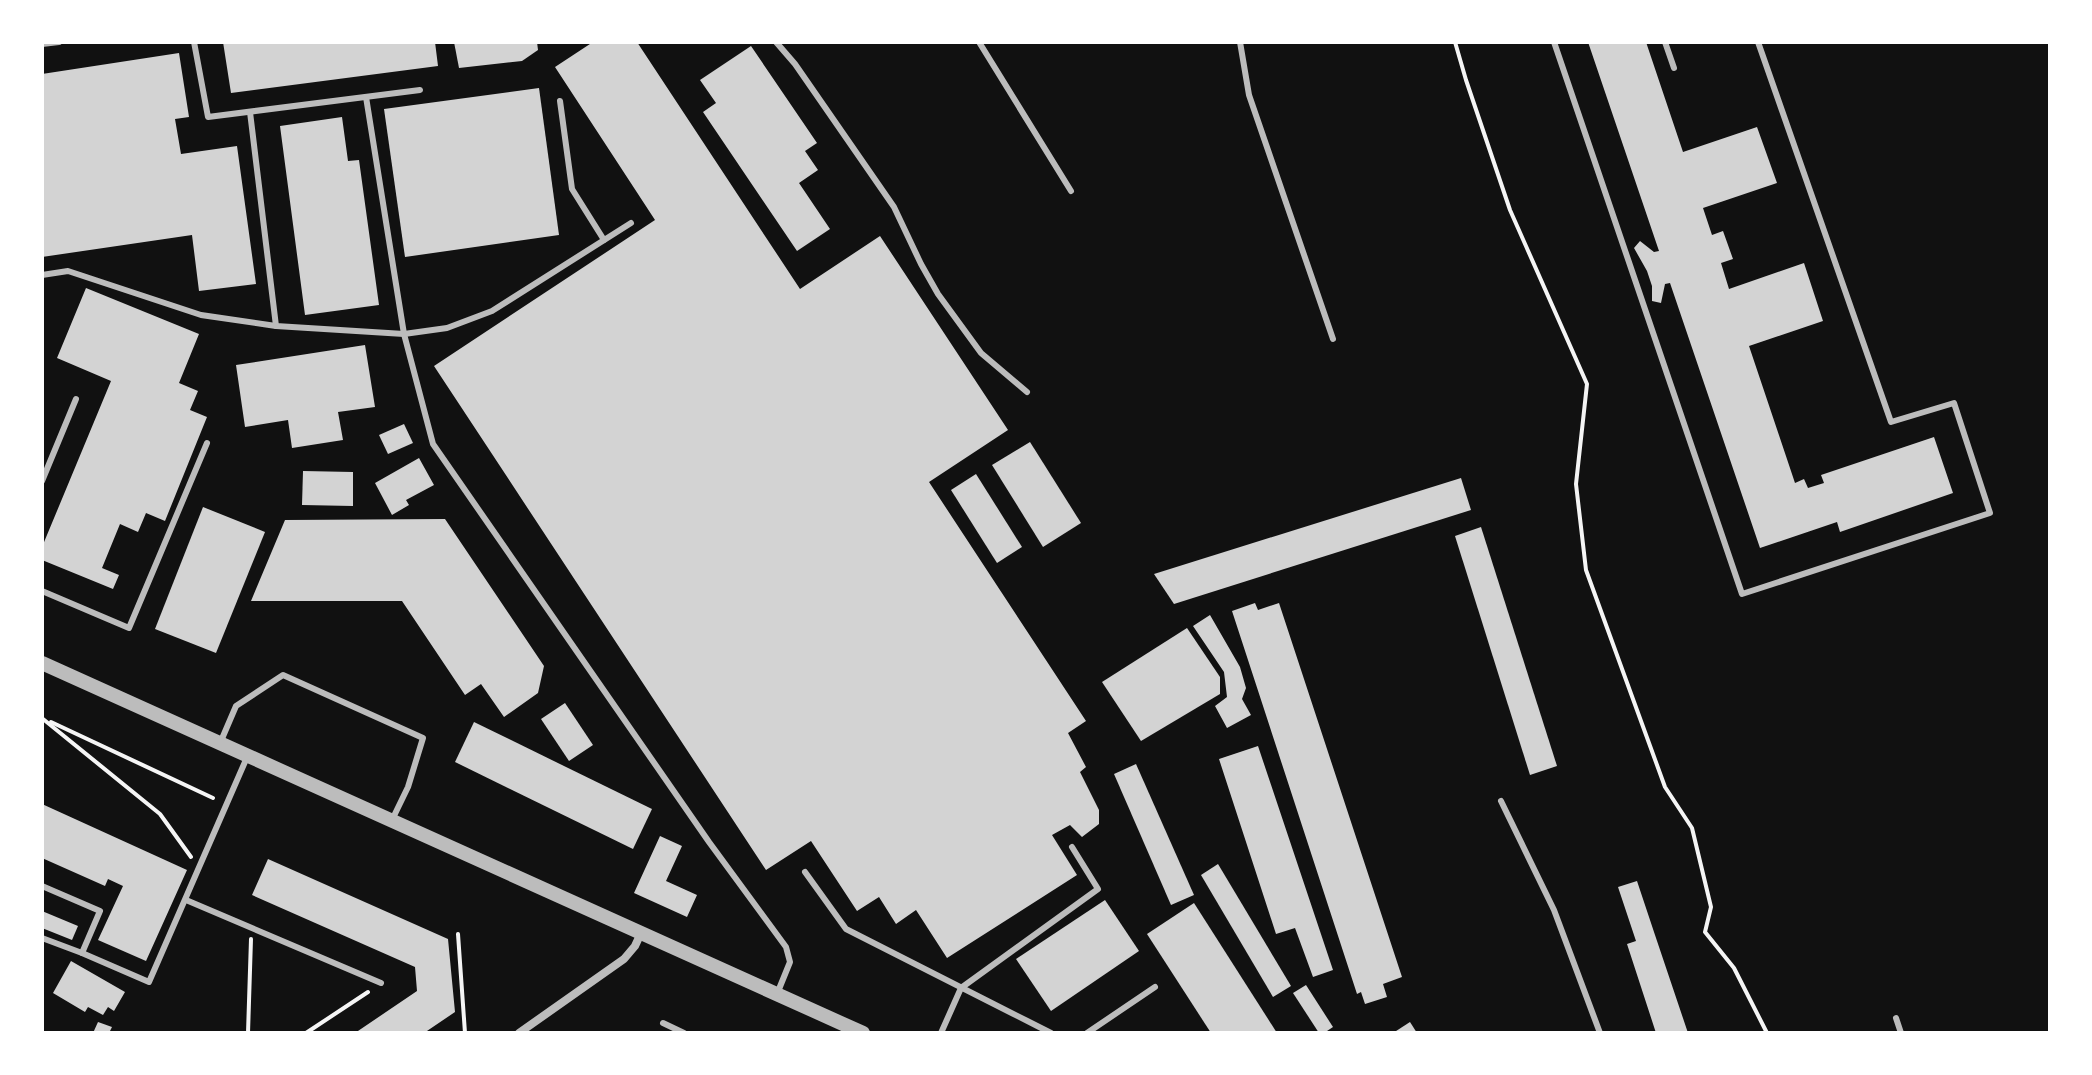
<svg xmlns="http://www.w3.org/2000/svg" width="2092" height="1075" font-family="Rubik,sans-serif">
	<rect width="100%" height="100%" fill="#111"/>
	<g fill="#d3d3d3">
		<path d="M223 42H435L438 66 231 93Z"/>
		<path d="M454 42H537L538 50 522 61 459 68Z"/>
		<path d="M593 42H637L800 289 880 236 1008 430 929 482 1086 721 1068 733 1086 767 1080 772 1099 810V824L1082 837 1070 825 1052 835 1077 875 947 958 916 910 896 924 879 897 857 911 811 841 766 870 434 366 655 220 555 67Z"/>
		<path d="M1588 42H1646L1683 152 1757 127 1777 183 1703 208 1712 235 1723 231 1733 259 1721 263 1729 289 1804 263 1823 321 1749 346 1795 483 1804 479 1808 488 1824 483 1821 475 1934 437 1953 493 1840 532 1837 522 1760 548 1670 283 1665 284 1661 303 1652 301V286L1647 271 1634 248 1640 241 1654 252 1659 251Z"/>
		<path d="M751 46 817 143 805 151 818 170 799 183 830 229 797 251 703 112 716 103 700 80Z"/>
		<path d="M179 53 189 117 175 119 181 154 237 146 256 284 199 291 192 235 42 257V74Z"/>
		<path d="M539 88 559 235 405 257 384 109Z"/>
		<path d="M342 117 348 161 359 160 379 305 305 315 280 126Z"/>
		<path d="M86 288 199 334 179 383 198 391 190 410 207 417 165 521 146 513 138 532 120 524 102 568 119 575 113 589 42 560V547L111 381 57 358Z"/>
		<path d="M365 345 375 407 338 412 343 440 292 448 288 420 245 427 236 365Z"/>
		<path d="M404 424 413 443 388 454 379 435Z"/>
		<path d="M1030 442 1081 523 1043 547 992 465Z"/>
		<path d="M419 458 434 485 406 500 409 505 392 515 375 483Z"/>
		<path d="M303 471 353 472V506L302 505Z"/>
		<path d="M976 474 1022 547 997 563 951 490Z"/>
		<path d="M1461 478 1471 510 1174 604 1154 574Z"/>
		<path d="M203 507 265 532 216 653 155 629Z"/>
		<path d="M445 519 544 666 538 693 504 717 481 684 465 695 402 601H251L285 520Z"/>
		<path d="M1481 527 1557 766 1530 775 1455 536Z"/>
		<path d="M1255 603 1258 610 1279 603 1402 977 1383 984 1387 997 1365 1004 1361 992 1357 994 1232 611Z"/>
		<path d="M1210 615 1240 667 1246 688 1242 699 1251 715 1227 728 1215 706 1227 697 1224 672 1193 626Z"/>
		<path d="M1187 628 1220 677V694L1141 741 1102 682Z"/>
		<path d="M565 703 593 745 569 761 541 719Z"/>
		<path d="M474 722 652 809 633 849 455 762Z"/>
		<path d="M1258 746 1333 970 1313 977 1295 928 1276 934 1219 759Z"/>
		<path d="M1136 764 1194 895 1171 905 1114 774Z"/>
		<path d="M42 804 187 870 146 961 98 940 123 886 108 879 105 886 42 858Z"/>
		<path d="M660 836 682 846 666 881 697 895 687 917 634 893Z"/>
		<path d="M268 859 448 939 455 1012 424 1033H355L417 991 415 967 252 895Z"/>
		<path d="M1218 864 1291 986 1273 997 1201 875Z"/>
		<path d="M1637 881 1655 935 1688 1033H1656L1627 944 1636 941 1618 887Z"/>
		<path d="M1105 900 1139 951 1051 1011 1016 959Z"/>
		<path d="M1194 903 1277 1033H1211L1147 934Z"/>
		<path d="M42 911 78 926 72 940 42 928Z"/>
		<path d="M71 961 125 992 114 1011 108 1007 103 1015 88 1007 85 1012 53 993Z"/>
		<path d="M1306 985 1333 1027 1324 1033H1319L1293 993Z"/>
		<path d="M98 1022 112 1027 109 1033H93Z"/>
		<path d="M1410 1022 1417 1033H1393Z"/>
	</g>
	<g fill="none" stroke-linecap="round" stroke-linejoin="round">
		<g stroke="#f5f5f5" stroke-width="4">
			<path d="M1455 42 1466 80 1510 210 1587 384 1576 484 1586 570 1665 787 1692 828 1711 907 1705 932 1734 968 1767 1033"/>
			<path d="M43 719 160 814 191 857"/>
			<path d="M51 722 213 798"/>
			<path d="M458 934 465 1033"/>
			<path d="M248 1033 251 939"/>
			<path d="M306 1033 368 992"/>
		</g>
		<g stroke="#bcbcbc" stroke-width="6">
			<path d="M194 42 208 117 420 90"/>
			<path d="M776 42 795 64 894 207 921 264 938 294 981 353 1027 392"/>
			<path d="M979 42 1071 191"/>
			<path d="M1240 42 1249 95 1333 339"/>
			<path d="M1554 42 1742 594 1990 513 1954 403 1891 422 1758 42"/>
			<path d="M1665 42 1674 68"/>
			<path d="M42 44 59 42"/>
			<path d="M366 97 404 334 433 444 709 842 786 947 790 962 777 994"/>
			<path d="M560 101 572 189 604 240"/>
			<path d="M250 112 276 326"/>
			<path d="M42 275 68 271 201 315 276 326 404 334 447 328 492 311 631 223"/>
			<path d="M42 481 76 399"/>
			<path d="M42 591 129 628 207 443"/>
			<path d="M221 741 236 706 283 675 423 738 408 787 392 820"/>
			<path d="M1501 801 1554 910 1600 1033"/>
			<path d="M805 872 846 929 1051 1033"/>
			<path d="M42 886 100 911 82 953 149 982 248 755"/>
			<path d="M186 900 381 983"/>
			<path d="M42 938 82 953"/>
			<path d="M1896 1018 1901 1033"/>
			<path d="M663 1023 684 1033"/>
			<path d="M941 1033 961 988 1098 889 1072 847"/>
			<path d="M1087 1033 1155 987"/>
		</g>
		<path stroke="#bcbcbc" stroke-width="8" d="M519 1033 624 959 635 946 641 933"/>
		<path stroke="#bcbcbc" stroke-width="14" d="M42 663 863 1033"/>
	</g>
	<rect width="2092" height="1075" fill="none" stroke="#ffffff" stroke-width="88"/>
</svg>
